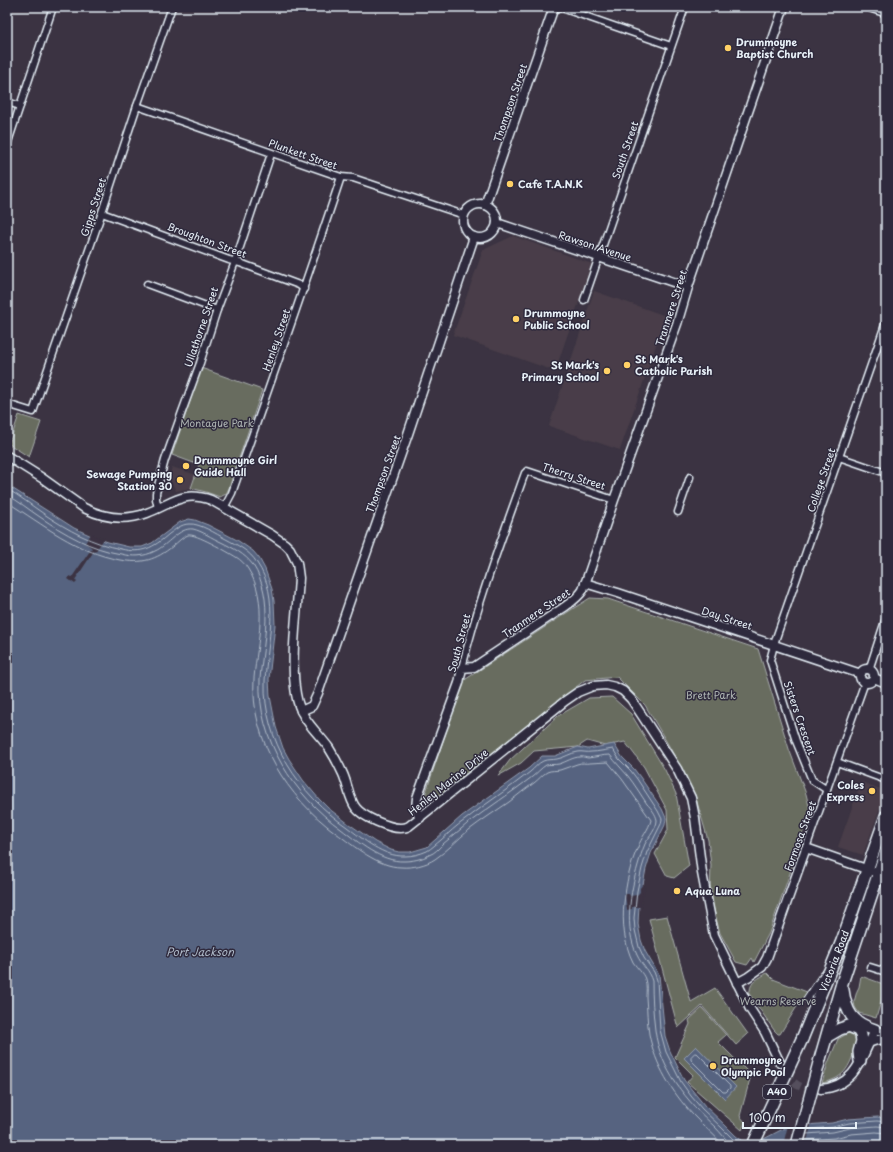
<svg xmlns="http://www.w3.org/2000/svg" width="893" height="1152" font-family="'Playpen Sans',sans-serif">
	<rect width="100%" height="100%" fill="#3b3342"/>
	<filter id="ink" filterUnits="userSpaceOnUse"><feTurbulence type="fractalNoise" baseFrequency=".025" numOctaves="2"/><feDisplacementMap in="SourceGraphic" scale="8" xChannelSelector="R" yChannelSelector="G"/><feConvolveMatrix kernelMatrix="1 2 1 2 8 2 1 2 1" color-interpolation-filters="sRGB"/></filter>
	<g filter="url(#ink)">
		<g fill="#493e48">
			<path d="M513 236 592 264 555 371 453 335 483 250Z"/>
			<path d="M594 291 666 316 620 450 549 426Z"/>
			<path d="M172 467 196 475 191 488 176 491 170 479V474Z"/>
			<path d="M861 782 886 791 863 855 838 847Z"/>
		</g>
		<g fill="#686c5f" stroke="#a8aeac">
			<path d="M201 368 262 390 229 488 226 494 220 497 206 492 191 488 199 465 172 455Z"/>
			<path d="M19 415 41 422 29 457 9 444Z"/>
			<path d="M590 598 608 599 758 649 789 749 806 794 812 818 807 819 791 870 769 933 754 962 752 958 747 965 736 962 720 933 710 895 711 865 708 840 695 795 669 746 645 705 617 677 585 680 433 800 424 798 463 681 574 608Z"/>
			<path d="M612 697 631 714 665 770 676 794 689 866 674 878 667 876 655 854 668 830 667 810 644 767 625 742 605 746 587 741 578 747 534 751 521 763 498 776 510 760 558 716 589 698Z"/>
			<path d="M667 916 691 1002 715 988 748 1034 736 1045 702 1006 678 1028 649 919Z"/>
			<path d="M767 973 773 979 807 992 796 1008 780 1034H778L774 1030 748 992 750 991C750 981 760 978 767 973Z"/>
			<path d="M861 976 886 985 876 1018 859 1013 855 1007 854 1002 857 991 859 987Z"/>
			<path d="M702 1008 726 1035 718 1042 751 1075 740 1116 745 1122 742 1130 687 1082 693 1075 675 1057 690 1024 689 1020Z"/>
			<path d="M850 1032 853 1033 857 1041C853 1056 849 1074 832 1080 828 1082 825 1082 822 1083L828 1063 838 1039Z"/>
		</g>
		<g fill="#576480" stroke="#919cb0">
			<path d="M7 485 74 528 96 538 108 542 129 547H142L152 543 180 522 189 519 195 520 208 525 237 540 253 551 259 558 265 569 272 589 274 601 275 625 269 679 270 696 276 727 283 748 289 759 303 780 319 799 328 808 349 824 375 842 391 850 399 852H410L427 847 462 816 529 768 542 756H555L578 747 588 749 614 744 622 757 634 769 640 777 662 809 666 818 665 825 651 853 646 869 639 905 638 924 641 940 645 951 659 975 665 1036 670 1051 684 1080 705 1106 724 1124 736 1136 747 1144 756 1143 783 1129 792 1126 832 1123 848 1119 878 1117 886 1119V1145H7Z"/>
			<path d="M696 1046 736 1087 725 1099 684 1058Z"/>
		</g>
		<g fill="#3b3342">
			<path d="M91 534 104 539 95 552 94 551 75 580 77 582 75 584 68 579 70 576 72 577 92 548 85 543Z"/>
			<path d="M643 884H645L641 907H632V909L627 910 625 894H629L630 896 637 895 640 892V888Z"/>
			<path d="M812 1122 806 1145H783L788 1125Z"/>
		</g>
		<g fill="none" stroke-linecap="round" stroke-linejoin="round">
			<g stroke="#aeb9c8" stroke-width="1">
				<path d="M7 489C20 496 32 506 44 514 68 530 93 544 121 549 142 554 153 548 169 534 175 530 181 524 189 524 200 523 216 534 226 539 237 545 250 551 257 563 281 598 267 642 265 681 263 741 299 794 347 827 363 839 383 857 405 856 413 856 420 854 427 851 432 848 436 844 441 840 449 833 456 826 465 820 486 803 509 789 530 772 534 769 538 763 543 761 547 759 553 760 557 759 564 758 570 753 578 752 582 751 586 753 591 752 598 752 606 750 613 749L619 759 631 771 637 779 658 811 662 819 661 824 647 852 642 868 637 891 634 918 635 930 639 947 644 958 654 972 657 980 660 1030 666 1052 681 1082 691 1096 702 1109 721 1127 733 1139 741 1145"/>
				<path d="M7 495C19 501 29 510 40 517 65 534 91 549 121 554 132 557 144 557 155 551 167 546 179 527 193 529 202 531 212 538 221 542 233 548 245 554 253 565 275 599 263 642 260 679 257 740 294 795 341 829 358 842 381 862 404 861 412 861 422 859 429 855 435 853 439 848 443 844 451 837 459 831 467 824 488 808 511 793 532 777 536 774 541 768 546 765 549 764 555 765 559 764 566 762 573 757 580 757 583 756 586 758 588 758 596 757 603 755 610 755 616 763 622 769 628 776 635 785 641 795 647 804 651 808 656 814 657 820 657 828 649 837 645 844 642 851 640 858 638 865 630 893 624 927 637 955 641 964 649 971 652 981 652 997 653 1014 655 1030 660 1070 687 1101 715 1127 721 1133 726 1140 732 1145"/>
				<path d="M7 502C44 525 76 552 120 560 142 564 156 560 173 546 178 542 182 537 188 535 195 533 228 552 236 557 241 560 245 564 248 569 269 601 257 643 254 678 250 740 287 797 336 833 354 846 378 867 401 867 412 868 426 865 435 859 447 851 458 839 469 830 482 820 496 811 509 802 517 796 525 789 534 783 538 780 543 774 547 772 551 770 556 771 560 770 566 768 571 766 577 764 582 762 585 764 590 763 596 763 602 762 608 762L622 779 651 820C649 829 641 838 638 847 630 864 626 884 624 903 622 922 624 944 633 962 637 968 643 973 645 979 647 985 646 992 646 997 647 1009 647 1022 649 1034 655 1065 672 1092 693 1115 703 1126 714 1134 723 1145"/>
				<path d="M695 1053 698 1054 730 1086V1088L726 1092H723L691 1060V1057Z"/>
				<path d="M808 1129 833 1127 849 1123 877 1121 886 1122"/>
				<path d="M807 1134 833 1132 850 1128 877 1126 886 1127"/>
				<path d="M805 1140 834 1138 851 1134 876 1132 886 1133"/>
			</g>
			<path stroke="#55505d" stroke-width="8" stroke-dasharray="8 4" stroke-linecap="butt" d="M780 1063C790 1081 796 1089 817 1090"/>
			<defs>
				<g id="street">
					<path d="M559 7 671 46"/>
					<path d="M7 102 20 106"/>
					<path d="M137 106 341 177 353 178 464 215"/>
					<path d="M7 145 53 7"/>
					<path d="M102 213 229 260 240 263 299 285 304 289"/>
					<path d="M147 284 217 310"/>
					<path d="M584 300 685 7"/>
					<path d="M7 404 33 412 99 221 137 106 172 7"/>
					<path d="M839 457 886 473"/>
					<path d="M527 471 614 500"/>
					<path d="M158 508 156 499V493L165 460 182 412 200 363 217 310 235 262 271 154"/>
					<path d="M224 508 232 493C269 388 306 283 341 177"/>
					<path d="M678 512 690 477"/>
					<path d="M462 668C478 602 502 537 525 473"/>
					<path d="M869 670 886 618"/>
					<path d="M837 762 886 780"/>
					<path d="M827 790 812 780 796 741 770 660 776 638 886 322"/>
					<path d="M806 848 865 682"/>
					<path d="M870 967 886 972"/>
					<path d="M807 999 824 974"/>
				</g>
				<g id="secondary">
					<circle cx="480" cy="221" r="17"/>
					<path d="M485 205 554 7"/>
					<path d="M497 223 688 287"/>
					<path d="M7 456 42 478 84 508C104 518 126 521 147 513 172 504 182 490 211 500L272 535 285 544 290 549 297 563 299 578C297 614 290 659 296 694 300 719 315 729 329 748 334 756 339 765 343 774 348 785 349 799 356 808 363 817 389 828 400 828 403 828 406 828 409 826L565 701 578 692 593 686 606 685 615 687 623 691 631 699 641 714 677 769 691 798 695 818 702 873 714 935 750 1009 765 1032 780 1063"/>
					<path d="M585 583 618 593 861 674"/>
					<circle cx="867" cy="676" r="7"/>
					<path d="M874 678 886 683"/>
					<path d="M301 711 312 706 318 693 374 531 408 434 474 237"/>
					<path d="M420 818C416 811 416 806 417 798L459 683 462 668 474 667 563 608C570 603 578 598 583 590L614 500 677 324 688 287 784 7"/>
					<path d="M737 983 748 977 762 967 767 958 806 848 886 876"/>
					<path d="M868 1043 877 1040 886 1039"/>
					<path d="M821 1089C856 1086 862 1057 875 1030L886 1033"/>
				</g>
				<path id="primary" d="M871 7 886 12"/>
				<g id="highway">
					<path d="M843 990C846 1012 852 1023 875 1030"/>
					<path d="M828 1036 840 1029 849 1026 858 1030 861 1035 862 1041 859 1052 860 1061"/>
					<path d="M802 1039 842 941 886 816"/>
					<path d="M820 1059 842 983 886 851"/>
				</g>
			</defs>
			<use href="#street" stroke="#e8f1f8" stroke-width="9"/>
			<use href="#secondary" stroke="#e8f1f8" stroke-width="11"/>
			<use href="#primary" stroke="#e8f1f8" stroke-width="12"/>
			<use href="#highway" stroke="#e8f1f8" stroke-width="14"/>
			<use href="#street" stroke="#2f2a3d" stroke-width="6"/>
			<use href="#secondary" stroke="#2f2a3d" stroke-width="8"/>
			<use href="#primary" stroke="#2f2a3d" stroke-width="9"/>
			<use href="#highway" stroke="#2f2a3d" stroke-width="11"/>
			<defs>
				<g id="highway-bridge">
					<path d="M753 1145 802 1039"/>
					<path d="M797 1145 820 1059"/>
				</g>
			</defs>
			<use href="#highway-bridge" stroke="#e8f1f8" stroke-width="14" stroke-linecap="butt"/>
			<use href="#highway-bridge" stroke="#2f2a3d" stroke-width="11"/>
		</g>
	</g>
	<g fill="#ffd166" stroke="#2f2a3d" stroke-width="1.5">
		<circle cx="728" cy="48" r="4"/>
		<circle cx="510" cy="184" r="4"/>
		<circle cx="516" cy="319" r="4"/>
		<circle cx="627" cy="365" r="4"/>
		<circle cx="607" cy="371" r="4"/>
		<circle cx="186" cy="466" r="4"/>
		<circle cx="180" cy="480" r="4"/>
		<circle cx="872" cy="791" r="4"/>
		<circle cx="677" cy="891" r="4"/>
		<circle cx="713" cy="1066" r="4"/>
	</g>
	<g text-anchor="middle" stroke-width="3" stroke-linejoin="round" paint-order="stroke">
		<rect fill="#2f2a3d" stroke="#b0b5c0" stroke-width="1" x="763" y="1085" width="28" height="14" rx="3"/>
		<g font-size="9" font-weight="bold" fill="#e8f1f8">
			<text x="777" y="1095">A40</text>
		</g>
		<g font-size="10" font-weight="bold" fill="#e8f1f8" stroke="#2f2a3d" text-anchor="start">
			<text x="736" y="46">Drummoyne<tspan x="736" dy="12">Baptist Church</tspan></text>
			<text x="518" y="188">Cafe T.A.N.K</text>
			<text x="524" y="317">Drummoyne<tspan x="524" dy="12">Public School</tspan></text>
			<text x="635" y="363">St Mark's<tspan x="635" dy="12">Catholic Parish</tspan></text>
			<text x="599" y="369" text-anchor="end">St Mark's<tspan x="599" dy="12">Primary School</tspan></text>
			<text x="194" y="464">Drummoyne Girl<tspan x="194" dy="12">Guide Hall</tspan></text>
			<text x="172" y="478" text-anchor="end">Sewage Pumping<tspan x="172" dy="12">Station 30</tspan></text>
			<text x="864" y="789" text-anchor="end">Coles<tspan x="864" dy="12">Express</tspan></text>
			<text x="685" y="895">Aqua Luna</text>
			<text x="721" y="1064">Drummoyne<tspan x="721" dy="12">Olympic Pool</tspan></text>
		</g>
		<g font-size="10" fill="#e8f1f8" stroke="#2f2a3d">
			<text transform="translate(510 103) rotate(-71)" y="4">Thompson Street</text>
			<text transform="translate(625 150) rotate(-71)" y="4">South Street</text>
			<text transform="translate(303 154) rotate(19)" y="4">Plunkett Street</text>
			<text transform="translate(93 207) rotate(-72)" y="4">Gipps Street</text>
			<text transform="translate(207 240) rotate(20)" y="4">Broughton Street</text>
			<text transform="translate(595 246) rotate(18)" y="4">Rawson Avenue</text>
			<text transform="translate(671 308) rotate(-72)" y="4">Tranmere Street</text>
			<text transform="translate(201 327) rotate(-71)" y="4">Ullathorne Street</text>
			<text transform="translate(276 340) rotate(-71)" y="4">Henley Street</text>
			<text transform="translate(383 474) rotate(-70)" y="4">Thompson Street</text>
			<text transform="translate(574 476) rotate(18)" y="4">Therry Street</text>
			<text transform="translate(821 480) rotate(-71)" y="4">College Street</text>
			<text transform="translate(536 613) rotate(-34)" y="4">Tranmere Street</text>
			<text transform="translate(727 618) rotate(18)" y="4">Day Street</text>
			<text transform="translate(459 643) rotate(-75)" y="4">South Street</text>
			<text transform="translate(800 718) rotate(71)" y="4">Sisters Crescent</text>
			<text transform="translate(448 782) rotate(-39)" y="4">Henley Marine Drive</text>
			<text transform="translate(800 836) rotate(-70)" y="4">Formosa Street</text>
			<text transform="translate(834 961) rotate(-69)" y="4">Victoria Road</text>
		</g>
		<g font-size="10" fill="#aeb5b3" stroke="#2f2a3d">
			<text x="217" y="427">Montague Park</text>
			<text x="711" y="699">Brett Park</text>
			<text x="778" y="1005">Wearns Reserve</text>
		</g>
		<g font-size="11" font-style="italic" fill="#aeb9c8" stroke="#2f2a3d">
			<text x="200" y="956">Port Jackson</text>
		</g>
	</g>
	<rect width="893" height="1152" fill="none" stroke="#2f2a3d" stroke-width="24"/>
	<rect x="12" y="12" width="869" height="1128" fill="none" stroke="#e8f1f8" stroke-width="1.5" filter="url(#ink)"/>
	<path d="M743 1122v6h113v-6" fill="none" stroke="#e8f1f8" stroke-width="2"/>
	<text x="749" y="1122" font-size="12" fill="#e8f1f8" stroke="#2f2a3d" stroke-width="3" paint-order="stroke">100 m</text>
</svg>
